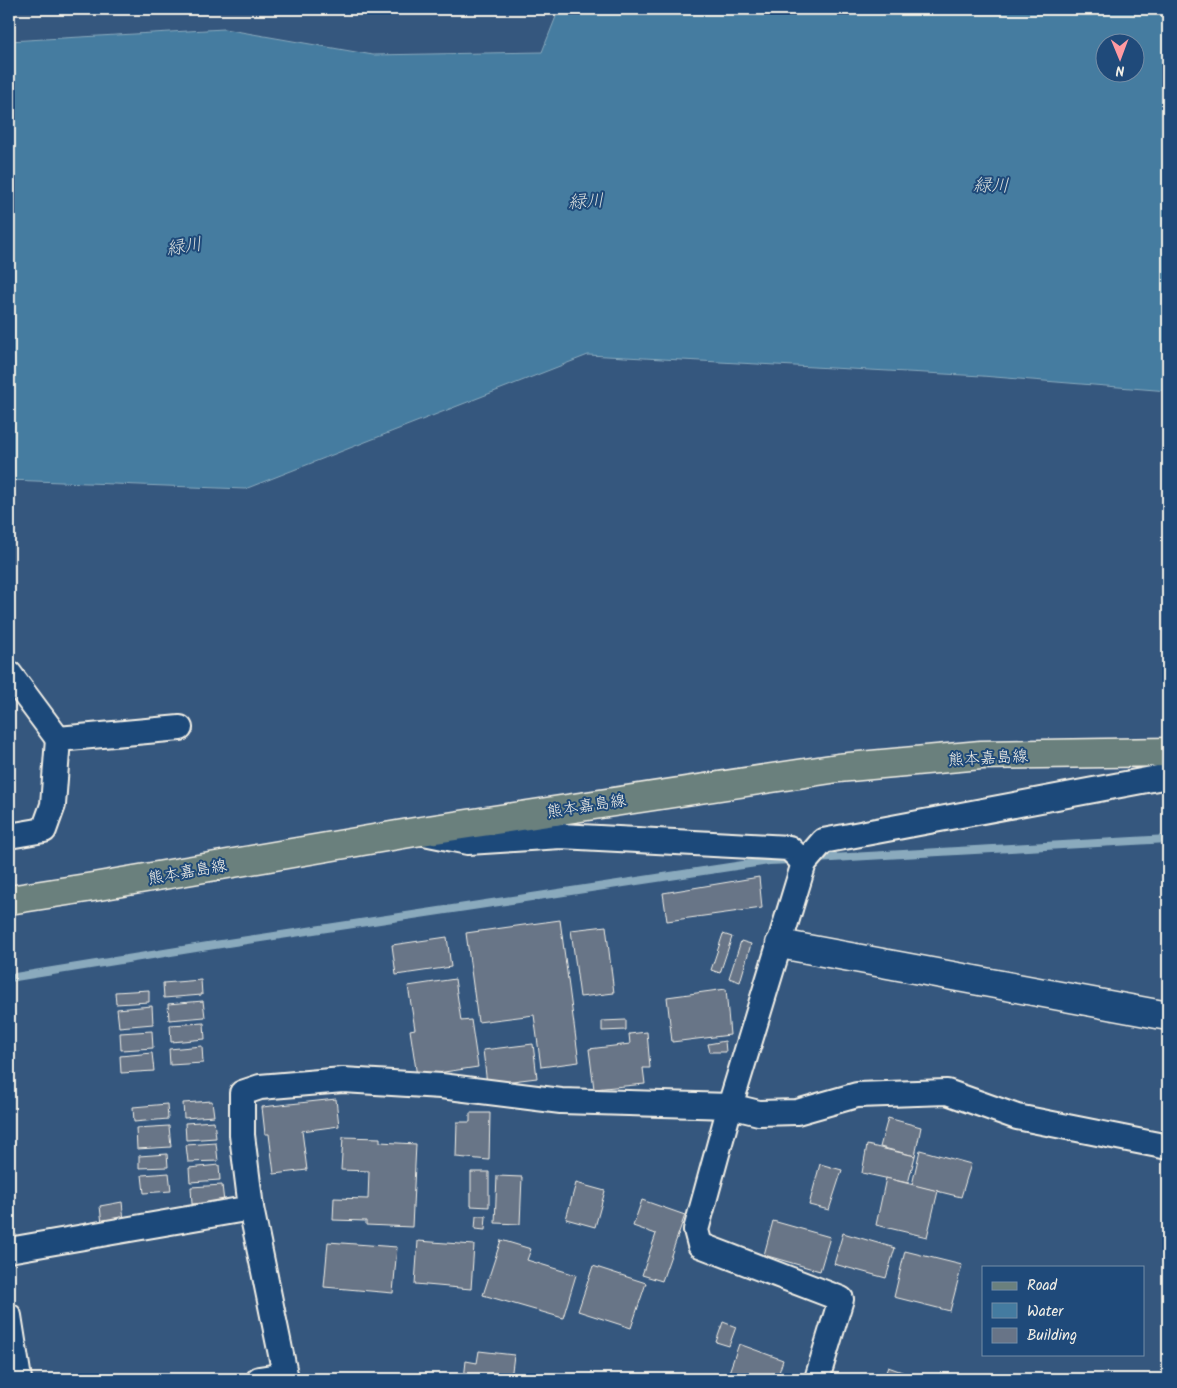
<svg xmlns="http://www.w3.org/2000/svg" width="1177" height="1388" font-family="Kalam,'Klee One',sans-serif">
	<rect width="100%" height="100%" fill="#35577e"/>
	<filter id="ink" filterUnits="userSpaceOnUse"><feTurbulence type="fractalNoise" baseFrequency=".02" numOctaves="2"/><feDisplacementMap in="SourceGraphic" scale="10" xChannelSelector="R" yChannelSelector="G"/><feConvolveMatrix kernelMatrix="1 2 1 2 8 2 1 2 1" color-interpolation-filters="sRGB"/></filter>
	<g filter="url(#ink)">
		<path fill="#447ba0" stroke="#8aaabd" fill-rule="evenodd" d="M559 9H1168V391L982 376 588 355 245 489 9 480V41L224 29 373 55 542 52ZM1104 42H1134V72H1104Z"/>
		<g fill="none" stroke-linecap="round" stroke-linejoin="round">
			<g stroke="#8aaabd" stroke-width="8">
				<path d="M814 859 1168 839"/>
				<path d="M9 978 208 946 769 861 793 860"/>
			</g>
		</g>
		<g fill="#687487" stroke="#f4f1e8">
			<path d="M759 877 762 908 667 921 663 893Z"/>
			<path d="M560 920 579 1062 541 1067 534 1015 478 1022 466 933Z"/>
			<path d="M606 926 614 993 580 997 571 930Z"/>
			<path d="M723 934 732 937 720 973 711 970Z"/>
			<path d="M447 937 451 967 396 975 392 945Z"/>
			<path d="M741 941 751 944 740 982 729 978Z"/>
			<path d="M455 979 461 1021 471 1020 478 1067 417 1076 410 1030 415 1029 408 986Z"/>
			<path d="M201 980 202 995 164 998 163 983Z"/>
			<path d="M726 989 730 1035 672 1042 667 997Z"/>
			<path d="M149 990V1002L116 1004 115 992Z"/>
			<path d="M203 1001 205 1017 169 1020 168 1004Z"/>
			<path d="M152 1006 153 1024 119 1027 117 1009Z"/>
			<path d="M626 1020V1030L602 1031V1021Z"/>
			<path d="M204 1023 205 1039 171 1042 170 1025Z"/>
			<path d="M152 1031 153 1048 121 1050 120 1033Z"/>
			<path d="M647 1032 650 1068H643L645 1084 594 1089 589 1049 630 1044 629 1034Z"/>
			<path d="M725 1041 726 1052H710L708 1044Z"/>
			<path d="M533 1044 537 1078 487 1084 483 1050Z"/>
			<path d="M202 1046 203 1063 170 1065 169 1049Z"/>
			<path d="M152 1053 154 1071 121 1073 120 1056Z"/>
			<path d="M336 1099 339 1126 302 1131 307 1170 274 1174 269 1134H265L262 1107Z"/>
			<path d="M212 1101 214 1116 184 1118 183 1103Z"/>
			<path d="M167 1104 168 1119 134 1122 133 1107Z"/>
			<path d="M470 1113H490L489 1160 456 1157 457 1122H470Z"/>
			<path d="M888 1118 921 1127 915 1156 880 1147Z"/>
			<path d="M214 1121 216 1138 186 1140 185 1123Z"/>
			<path d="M169 1126 171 1147 137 1149 136 1128Z"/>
			<path d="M343 1137 380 1138V1142L416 1144 412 1227 366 1225V1221L333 1220 334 1198 368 1199 369 1171 341 1170Z"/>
			<path d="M216 1143 218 1161 188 1162 186 1145Z"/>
			<path d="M867 1145 915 1156 908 1183 862 1173Z"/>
			<path d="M920 1150 971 1164 961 1197 912 1185Z"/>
			<path d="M167 1154 168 1167 139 1168V1156Z"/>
			<path d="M820 1164 842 1170 829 1210 809 1205Z"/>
			<path d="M219 1165 220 1180 190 1182 189 1168Z"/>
			<path d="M471 1172H489V1207L471 1206Z"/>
			<path d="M169 1173 171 1191 144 1193 142 1175Z"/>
			<path d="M497 1176 522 1177 520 1224 495 1223Z"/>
			<path d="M886 1178 938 1191 927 1237 876 1225Z"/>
			<path d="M576 1183 605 1191 595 1227 566 1219Z"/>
			<path d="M222 1185 224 1202 192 1204 191 1187Z"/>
			<path d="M642 1200 685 1215 662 1281 642 1275 656 1234 633 1226Z"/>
			<path d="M122 1202 124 1221 102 1224 100 1206Z"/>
			<path d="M476 1216H486L485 1230 475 1229Z"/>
			<path d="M773 1221 830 1237 820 1271 764 1255Z"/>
			<path d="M843 1233 895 1248 886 1278 834 1264Z"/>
			<path d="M501 1240 531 1249 527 1260 576 1275 563 1318 483 1295Z"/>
			<path d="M418 1241 474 1245 471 1289 415 1284Z"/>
			<path d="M328 1242 397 1247 393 1293 324 1287Z"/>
			<path d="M905 1251 962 1265 950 1311 894 1297Z"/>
			<path d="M593 1266 646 1283 631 1328 578 1311Z"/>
			<path d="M723 1322 736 1327 729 1346 716 1342Z"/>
			<path d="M739 1344 783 1360 777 1379 727 1378Z"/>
			<path d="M479 1351 514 1355 511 1379H464L466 1361 477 1363Z"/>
			<path d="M888 1367 922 1379H883Z"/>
		</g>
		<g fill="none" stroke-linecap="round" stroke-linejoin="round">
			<defs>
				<g id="street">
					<path d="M9 673 58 739"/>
					<path d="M424 833 468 842 561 836 789 848 804 863"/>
					<path d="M9 836 44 830 53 805 58 739 180 728"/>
					<path d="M9 1250 251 1208"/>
					<path d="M9 1316 19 1379"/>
					<path d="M259 1379 285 1375"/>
					<path d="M286 1379 251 1208 242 1135V1093L260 1087 343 1080 441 1086 561 1101 730 1106 759 1113 797 1112 857 1095 947 1092 1017 1117 1168 1147"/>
					<path d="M817 1379 841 1299 700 1245 696 1230 730 1106 804 863 823 841 1168 776"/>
				</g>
				<path id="secondary" d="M780 944 1168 1016"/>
				<path id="primary" d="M9 900 93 887 415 832 838 768 981 755 1168 752"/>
			</defs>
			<use href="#street" stroke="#f4f1e8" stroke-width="28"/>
			<use href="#secondary" stroke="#f4f1e8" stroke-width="31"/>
			<use href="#primary" stroke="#f4f1e8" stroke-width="31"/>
			<use href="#street" stroke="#1f4a7a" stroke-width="24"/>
			<use href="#secondary" stroke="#1f4a7a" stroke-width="28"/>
			<use href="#primary" stroke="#6a807d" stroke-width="28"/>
		</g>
	</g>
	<g text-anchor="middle" stroke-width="4" stroke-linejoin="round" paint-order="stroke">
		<g font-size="16" fill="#f4f1e8" stroke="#1f4a7a">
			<text transform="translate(988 757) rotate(-3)" y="6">熊本嘉島線</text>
			<text transform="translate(586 805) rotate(-9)" y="6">熊本嘉島線</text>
			<text transform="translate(187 871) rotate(-10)" y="6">熊本嘉島線</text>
		</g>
		<g font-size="18" font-style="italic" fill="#dadfdd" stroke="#1f4a7a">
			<text transform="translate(991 185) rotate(1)" y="6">緑川</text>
			<text transform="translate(586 201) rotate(-3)" y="6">緑川</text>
			<text transform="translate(184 246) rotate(-9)" y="6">緑川</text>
		</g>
	</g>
	<rect width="1177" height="1388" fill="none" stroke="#1f4a7a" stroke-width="30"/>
	<rect x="15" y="15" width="1147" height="1358" fill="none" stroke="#f4f1e8" stroke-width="2" filter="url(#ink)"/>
	<rect x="982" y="1266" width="162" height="90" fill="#1f4a7a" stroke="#748da6"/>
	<rect x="992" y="1282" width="25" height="8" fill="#6a807d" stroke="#748da6"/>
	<text x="1027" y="1290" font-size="15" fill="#f4f1e8">Road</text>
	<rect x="992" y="1303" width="25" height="15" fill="#447ba0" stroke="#748da6"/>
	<text x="1027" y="1316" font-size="15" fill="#f4f1e8">Water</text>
	<rect x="992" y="1328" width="25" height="15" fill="#687487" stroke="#748da6"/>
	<text x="1027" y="1340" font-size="15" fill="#f4f1e8">Building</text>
	<g transform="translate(1120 58) rotate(179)"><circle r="24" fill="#1f4a7a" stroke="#748da6"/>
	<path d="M0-4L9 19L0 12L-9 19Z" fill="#ff9aa2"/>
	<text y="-8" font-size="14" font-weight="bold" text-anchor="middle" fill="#f4f1e8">N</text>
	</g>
</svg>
